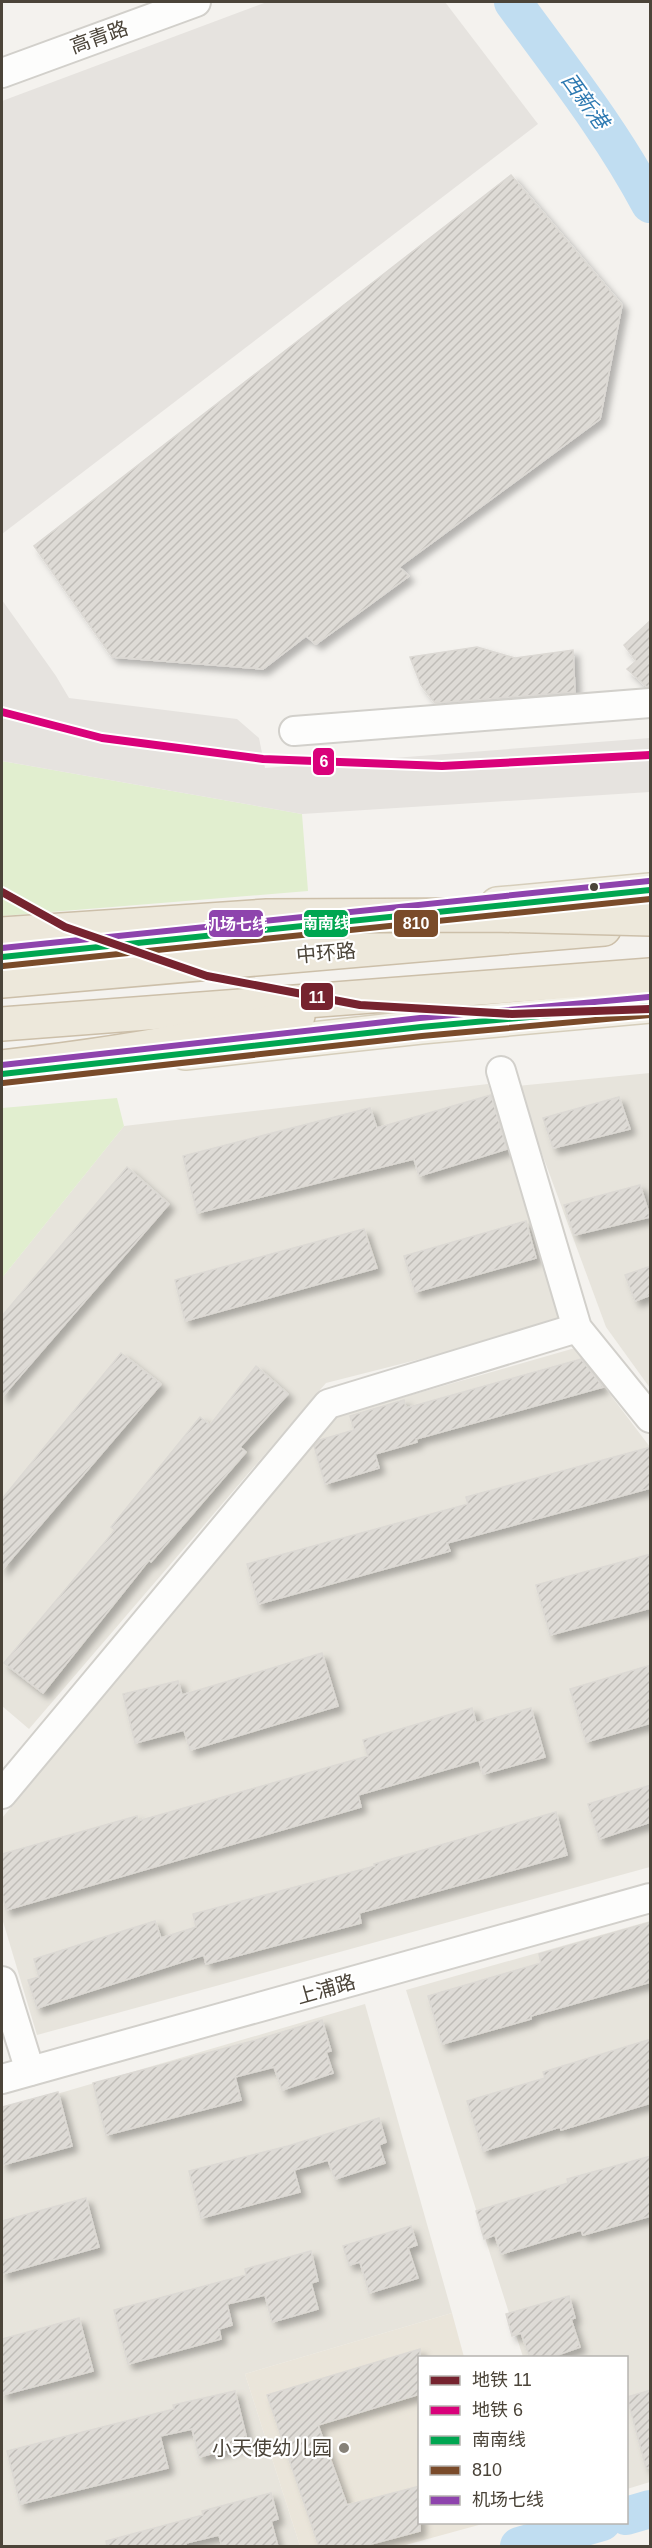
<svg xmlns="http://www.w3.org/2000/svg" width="652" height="2548" font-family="Helvetica,'Noto Sans SC',sans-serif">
	<defs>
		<pattern id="building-hatch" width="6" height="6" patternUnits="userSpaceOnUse" patternTransform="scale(1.5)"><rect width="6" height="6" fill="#dedbd6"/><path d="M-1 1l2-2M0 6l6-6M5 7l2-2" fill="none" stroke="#c0bdb8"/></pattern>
		<filter id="shadow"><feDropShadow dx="5.5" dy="5.5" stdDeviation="3" flood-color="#0004"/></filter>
	</defs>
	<rect width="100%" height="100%" fill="#f4f2ee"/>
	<g fill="#e7e4dc">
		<path d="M650 1073V1388L606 1327 517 1086Z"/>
		<path d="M488 1084 562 1323 326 1383 29 1729 2 1706V1278L124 1126Z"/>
		<path d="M575 1348 650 1447V1867L37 2035 2 1918V1818L338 1416Z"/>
		<path d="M650 1921V2482L627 2489 626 2358 523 2357 406 1990Z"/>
		<path d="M365 2004 452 2313 245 2374 300 2546H2V2110Z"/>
	</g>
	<path fill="#eae5da" d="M452 2313 464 2357 420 2358V2522L486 2523 402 2546H300L245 2374Z"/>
	<g fill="#e1eecf">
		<path d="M2 761 302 814 308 891 2 916Z"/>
		<path d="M117 1098 124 1126 2 1278V1108Z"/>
	</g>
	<g fill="#e6e3df">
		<path d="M267 2H445L538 124 2 534V101Z"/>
		<path d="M2 600 56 676 69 698 237 719 259 738 265 768 650 738V792L302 814 2 761Z"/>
	</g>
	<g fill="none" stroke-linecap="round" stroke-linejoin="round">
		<g stroke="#c0ddf1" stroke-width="38">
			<path d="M513 2C561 68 612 132 650 204"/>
			<path d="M626 2516 650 2509"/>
			<path d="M519 2546 602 2522"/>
		</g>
	</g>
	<g fill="url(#building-hatch)" stroke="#dcd9d4" stroke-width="1.5" filter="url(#shadow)">
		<path d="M511 175 622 305 600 419 399 567 409 576 316 644 306 636 263 669 112 657 34 546Z"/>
		<path d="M651 620V687H647L627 669 636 661 624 645Z"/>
		<path d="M477 647 515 658 573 650 575 692 435 703 421 685 410 657Z"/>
		<path d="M491 1095 507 1149 419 1176 414 1159 197 1213 183 1156 370 1108 377 1128Z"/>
		<path d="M619 1097 630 1129 553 1148 543 1118Z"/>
		<path d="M127 1167 169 1204 2 1397V1316Z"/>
		<path d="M640 1185 650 1217 574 1235 564 1205Z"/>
		<path d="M526 1221 536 1258 415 1292 404 1256Z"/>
		<path d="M364 1229 377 1268 185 1321 175 1280Z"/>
		<path d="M651 1266V1295L635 1301 625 1275Z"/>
		<path d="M121 1353 161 1384 2 1570V1499Z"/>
		<path d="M581 1359 603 1387 416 1439 417 1442 375 1454 379 1468 325 1484 314 1446 320 1440 354 1430 350 1416 404 1400 406 1408Z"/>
		<path d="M256 1366 288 1394 240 1447 246 1452 151 1562 149 1560 43 1693 4 1663 115 1530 111 1527 200 1417 210 1425Z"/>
		<path d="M651 1447V1488L447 1543 450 1551 258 1604 247 1564 468 1504 466 1497Z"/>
		<path d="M651 1554V1608L550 1635 536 1585Z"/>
		<path d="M322 1653 338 1706 190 1750 184 1730 135 1743 123 1694 178 1681 182 1695Z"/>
		<path d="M651 1665V1723L586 1742 570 1689Z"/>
		<path d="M472 1708 476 1723 531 1708 545 1757 483 1774 479 1760 358 1795 361 1807 6 1910 2 1892V1854L137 1816 138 1821 368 1756 363 1740Z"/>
		<path d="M651 1785V1822L599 1839 588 1804Z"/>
		<path d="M556 1812 567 1855 359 1913 361 1923 206 1964 204 1955 37 2008 28 1980 39 1977 34 1959 155 1921 161 1938 196 1927 193 1914 375 1866 374 1864Z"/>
		<path d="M651 1922V1982L531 2016V2019L442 2044 428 1996 541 1963 539 1954Z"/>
		<path d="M322 2020 331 2051 326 2052 333 2073 282 2090 274 2067 235 2077 241 2100 106 2135 93 2083 256 2040Z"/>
		<path d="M651 2039V2103L561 2130 560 2127 483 2151 467 2101 545 2078 543 2072Z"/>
		<path d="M58 2092 72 2146 2 2165V2107Z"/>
		<path d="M379 2118 386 2142 379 2145 385 2163 335 2179 328 2160 294 2170 300 2192 201 2218 189 2171 288 2146Z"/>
		<path d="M651 2156V2216L583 2235 581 2230 501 2254 495 2235 484 2239 476 2211 568 2183 567 2179Z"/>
		<path d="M86 2198 99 2247 2 2274V2221Z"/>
		<path d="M411 2226 417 2245 408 2248 418 2278 369 2293 360 2262 349 2265 343 2246Z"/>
		<path d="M311 2251 318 2281 311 2283 318 2309 272 2322 265 2295 227 2304 232 2325 219 2329 221 2339 128 2364 114 2310 246 2275 245 2269Z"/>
		<path d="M569 2296 575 2318 571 2319 580 2347 549 2358H530L521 2333 512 2336 506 2314Z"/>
		<path d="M79 2318 93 2371 2 2395V2339Z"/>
		<path d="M420 2349V2394L318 2425 347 2505 420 2486V2531L360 2547H319L267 2395Z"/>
		<path d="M651 2390V2468H646L627 2397Z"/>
		<path d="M235 2391 248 2444 199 2457 192 2429 160 2436 168 2468 20 2504 7 2451 174 2409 173 2405Z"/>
		<path d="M271 2493 278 2519 271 2521 278 2547H222L219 2535 186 2543V2547H107L106 2541 203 2515 202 2511Z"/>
	</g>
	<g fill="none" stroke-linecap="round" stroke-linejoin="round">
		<defs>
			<g id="minor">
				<path d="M2 73 196 2"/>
				<path d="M294 731 650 703"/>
				<path d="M501 1071 577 1328 650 1418"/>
				<path d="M2 1794 328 1404 577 1328"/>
				<path d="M2 1981 30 2071"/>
				<path d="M2 2079 650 1898"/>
			</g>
			<g id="major">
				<path d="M497 904 650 890"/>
				<path d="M2 957 207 935"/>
				<path d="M185 1053 421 1027 650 1006"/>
			</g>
			<g id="highway">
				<path d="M2 981 604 929"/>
				<path d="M2 1024 650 975"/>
				<path d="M2 1067C102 1056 200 1040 298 1016"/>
			</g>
		</defs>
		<use href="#minor" stroke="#d2d0cb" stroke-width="32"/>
		<use href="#major" stroke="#d6cebb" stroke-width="36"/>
		<use href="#highway" stroke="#ccbfa9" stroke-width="36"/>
		<use href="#minor" stroke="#fdfdfc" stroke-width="28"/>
		<use href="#major" stroke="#f2efe6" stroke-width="33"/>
		<use href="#highway" stroke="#ede8db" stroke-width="33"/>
		<defs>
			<path id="highway-bridge" d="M2 934 267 916 494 915 650 919"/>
		</defs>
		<use href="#highway-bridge" stroke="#ccbfa9" stroke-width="36" stroke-linecap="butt"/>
		<use href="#highway-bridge" stroke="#ede8db" stroke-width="33"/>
		<defs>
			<g id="bus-1">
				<path d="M2 957 650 890"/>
				<path d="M2 1074 421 1027 650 1006"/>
			</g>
			<g id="bus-2">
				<path d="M3 966 650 899"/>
				<path d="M3 1083 422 1036 650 1015"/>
			</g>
			<g id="bus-3">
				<path d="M2 948 649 881"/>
				<path d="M2 1065 420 1018 649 997"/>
			</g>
		</defs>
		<use href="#bus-1" stroke="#fff" stroke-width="10"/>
		<use href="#bus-2" stroke="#fff" stroke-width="10"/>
		<use href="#bus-3" stroke="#fff" stroke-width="10"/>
		<use href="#bus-1" stroke="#00a651" stroke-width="6"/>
		<use href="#bus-2" stroke="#7a4b2a" stroke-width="6"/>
		<use href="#bus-3" stroke="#8e44ad" stroke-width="6"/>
		<defs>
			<path id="metro-1" d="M2 892 65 927 207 976 360 1005 512 1014 650 1009"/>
			<path id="metro-2" d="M2 712 102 738 263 759 442 766 650 755"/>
		</defs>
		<use href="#metro-1" stroke="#fff" stroke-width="12"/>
		<use href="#metro-2" stroke="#fff" stroke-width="12"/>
		<use href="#metro-1" stroke="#76232f" stroke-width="8"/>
		<use href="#metro-2" stroke="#d9017a" stroke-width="8"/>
	</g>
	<circle fill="#4b4439" stroke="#fff" stroke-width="2" cx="594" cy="887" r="5"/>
	<circle fill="#868178" stroke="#fff" stroke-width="2" cx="344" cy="2448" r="6"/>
	<g text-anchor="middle" stroke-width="4.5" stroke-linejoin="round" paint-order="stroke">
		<g font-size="20" fill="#4b4439" stroke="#fff">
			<text transform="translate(99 37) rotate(-20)" y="7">高青路</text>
			<text transform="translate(326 953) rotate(-5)" y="7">中环路</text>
			<text transform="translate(326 1989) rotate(-16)" y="7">上浦路</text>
		</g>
		<g font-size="20" fill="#4b4439" stroke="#fff" text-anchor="end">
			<text x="332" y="2455">小天使幼儿园</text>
		</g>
		<g font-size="21" font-style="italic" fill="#2e7ab2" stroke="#fff">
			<text transform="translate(585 101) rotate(54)" y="7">西新港</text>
		</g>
	</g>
	<g stroke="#fff" stroke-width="2">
		<rect x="312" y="747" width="23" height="29" rx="6" fill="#d9017a"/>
		<rect x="393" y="909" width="46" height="29" rx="6" fill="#7a4b2a"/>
		<rect x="303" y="909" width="46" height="29" rx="6" fill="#00a651"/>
		<rect x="208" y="909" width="56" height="29" rx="6" fill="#8e44ad"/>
		<rect x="300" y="982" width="34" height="29" rx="6" fill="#76232f"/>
	</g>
	<g font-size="16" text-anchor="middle" font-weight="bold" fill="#fff">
		<text x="324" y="767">6</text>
		<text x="416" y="929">810</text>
		<text x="326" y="929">南南线</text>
		<text x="236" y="930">机场七线</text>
		<text x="317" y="1003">11</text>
	</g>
	<rect width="652" height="2548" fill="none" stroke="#4b4439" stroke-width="6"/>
	<rect x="418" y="2356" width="210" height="168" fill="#ffffff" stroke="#b7b4b0" stroke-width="1.5"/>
	<rect x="430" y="2376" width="30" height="9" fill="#76232f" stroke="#b7b4b0" stroke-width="1.5"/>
	<text x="472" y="2386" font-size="18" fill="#4b4439">地铁 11</text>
	<rect x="430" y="2406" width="30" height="9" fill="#d9017a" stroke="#b7b4b0" stroke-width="1.5"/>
	<text x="472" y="2416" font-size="18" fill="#4b4439">地铁 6</text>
	<rect x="430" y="2436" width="30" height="9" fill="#00a651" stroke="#b7b4b0" stroke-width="1.5"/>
	<text x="472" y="2446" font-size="18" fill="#4b4439">南南线</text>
	<rect x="430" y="2466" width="30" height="9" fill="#7a4b2a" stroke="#b7b4b0" stroke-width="1.5"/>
	<text x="472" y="2476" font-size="18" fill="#4b4439">810</text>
	<rect x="430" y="2496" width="30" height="9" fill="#8e44ad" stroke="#b7b4b0" stroke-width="1.5"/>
	<text x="472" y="2506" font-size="18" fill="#4b4439">机场七线</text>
</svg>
